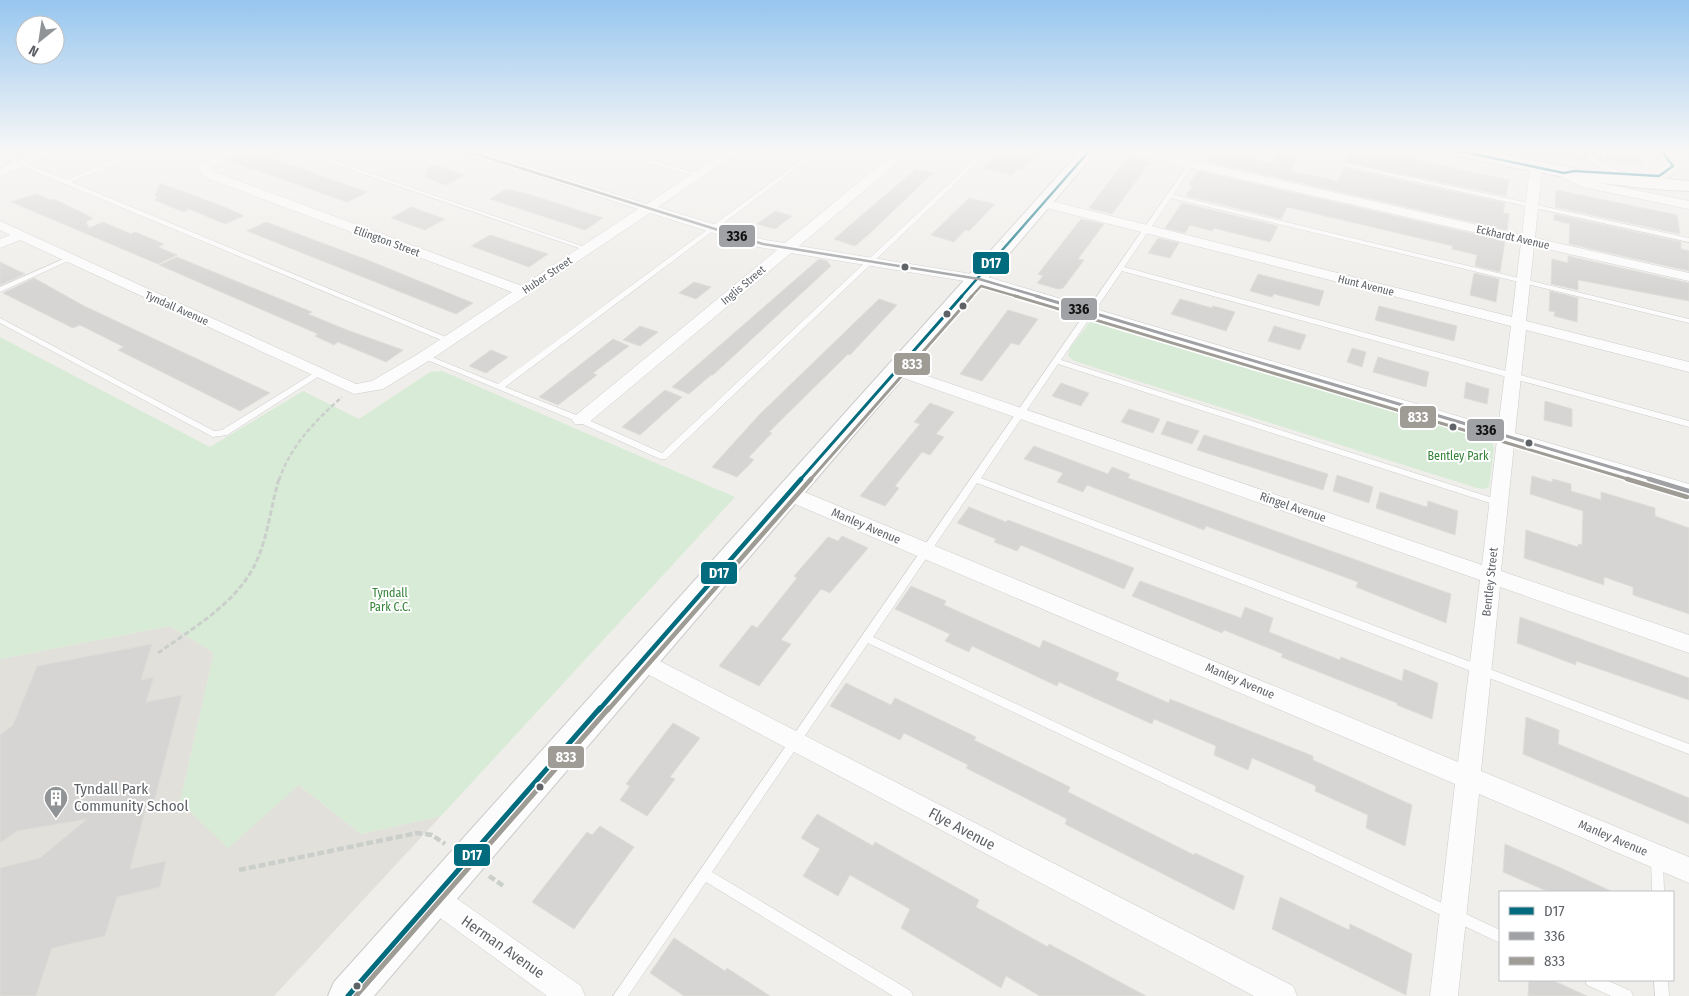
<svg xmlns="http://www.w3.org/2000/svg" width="1689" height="996" font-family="'Fira Sans Condensed',sans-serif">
	<rect width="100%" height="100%" fill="#efeeea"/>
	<path fill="#dfddda" d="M1506 150H1632L1645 165 1535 156Z"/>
	<path fill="#e2e0da" d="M170 626 214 653 180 802 299 785 361 834 441 816 274 996H0V659Z"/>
	<g fill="#d8ebd6">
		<path d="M1090 322 1102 324 1480 436 1493 444 1494 449 1489 487 1483 489 1477 488 1074 361 1068 356 1070 348Z"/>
		<path d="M0 337 210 447 303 391 359 419 430 372 442 371 735 497 441 816 361 834 299 785 228 848 180 802 214 653 170 626 0 659Z"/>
	</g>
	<g fill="#d6d5d3" stroke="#deddd9">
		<path d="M243 150 271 158 367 192 347 202 227 160Z"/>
		<path d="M1018 150 1036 154 1022 169 1019 168 1012 175 983 168 996 155 1011 158Z"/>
		<path d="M1212 150 1273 164 1279 153 1297 157 1290 171 1338 181 1344 168 1505 203 1503 213 1509 214 1507 230 1205 161Z"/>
		<path d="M1351 150H1367L1509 180 1506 196 1346 162Z"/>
		<path d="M1128 157 1150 162 1112 214 1089 208Z"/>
		<path d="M433 165H436L465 175 446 185 426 178V169Z"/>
		<path d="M916 169 933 173 869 234 855 246 834 239Z"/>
		<path d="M1198 171 1505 241 1500 272 1475 266 1477 255 1452 249 1453 246 1287 207 1281 219 1186 196 1193 185 1189 184Z"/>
		<path d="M160 183 227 208 244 216 225 224 189 209 184 212 154 200 159 197 155 196Z"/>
		<path d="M506 189 528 194 603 218 585 230 490 199Z"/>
		<path d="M1556 190 1677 215 1680 234 1555 207Z"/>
		<path d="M36 194 51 200 54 199 93 218 86 222 89 228 103 222 131 234 135 232 164 244 158 247 177 255 158 264 11 202Z"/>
		<path d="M969 198 995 204 969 231 965 230 954 242 931 235Z"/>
		<path d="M1182 203 1278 226 1270 242 1214 228 1212 231 1190 225 1185 233 1165 228Z"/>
		<path d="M411 207 445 219 425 230 391 218Z"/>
		<path d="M775 211 792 216 775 229 757 224Z"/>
		<path d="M1554 214 1681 242V249L1689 251V271L1569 244 1570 224 1554 220Z"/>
		<path d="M1081 219 1104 224 1078 259 1084 260 1063 288 1058 289 1037 283 1043 276 1038 274Z"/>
		<path d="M266 222 365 259 473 303 456 314 247 231Z"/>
		<path d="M490 235 548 254 529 267 471 246Z"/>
		<path d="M1158 238 1179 243 1170 258 1148 253Z"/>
		<path d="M1568 256 1689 283V301L1578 280V290L1551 284 1552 259 1568 263Z"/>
		<path d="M177 257 312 312 308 314 347 330 403 350 386 362 338 342 334 345 315 336 318 334 159 265Z"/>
		<path d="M819 259 827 261 831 266 713 375H711L689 394 672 387Z"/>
		<path d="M0 262 25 274 0 285Z"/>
		<path d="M1474 273 1499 279 1496 302 1470 295Z"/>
		<path d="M1258 274 1324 291 1319 306 1274 294 1272 297 1250 291Z"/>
		<path d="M34 278 84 306 270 393 240 411 118 350 124 347 80 325 73 328 3 293Z"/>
		<path d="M694 282 711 287 696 299 679 293Z"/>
		<path d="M1550 291 1578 298 1577 322 1554 316 1555 312 1549 311Z"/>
		<path d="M879 299 897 305 850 355 848 354 769 432 772 433 749 457 754 460 737 477 712 467 759 415Z"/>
		<path d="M1180 299 1212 308 1213 306 1235 312 1226 331 1171 314Z"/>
		<path d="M1379 306 1457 326 1454 341 1375 320Z"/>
		<path d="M1008 310 1038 319 1019 345 1011 343 982 381 960 374Z"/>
		<path d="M640 326 658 332 640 346 623 340Z"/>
		<path d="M1274 326 1306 335 1300 350 1268 341Z"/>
		<path d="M613 339 629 346 593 373 597 375 558 405 539 397Z"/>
		<path d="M1352 348 1366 352 1362 367 1347 362Z"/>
		<path d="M491 350 508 357 486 373 469 366Z"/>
		<path d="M1378 357 1429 372 1426 387 1373 372Z"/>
		<path d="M1466 382 1489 389 1487 404 1464 398Z"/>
		<path d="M1061 383 1089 393 1081 406 1052 396Z"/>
		<path d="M665 390 682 397 640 435 622 427Z"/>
		<path d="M1545 401 1572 409V427L1544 420Z"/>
		<path d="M930 403 954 412 936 434 944 437 930 455 922 452 895 486 899 488 885 506 860 496 920 424 914 422Z"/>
		<path d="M1129 409 1160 419 1153 433 1121 422Z"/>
		<path d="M1167 421 1199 431 1192 444 1161 434Z"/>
		<path d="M1204 435 1328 474 1323 490 1197 450Z"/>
		<path d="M1034 446 1108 474 1112 467 1130 474 1128 478 1451 594 1446 623 1356 587 1358 582 1206 526 1204 530 1087 485 1083 492 1057 482 1063 473 1024 459Z"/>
		<path d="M1337 475 1373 487 1369 503 1333 491Z"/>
		<path d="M1532 476 1552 482 1553 479 1571 484V491L1601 500V492L1655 508V516L1689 528V614L1633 595V587L1604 577V585L1524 558 1526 530 1578 547V544L1582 545 1583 511 1530 494Z"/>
		<path d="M1380 492 1427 507 1428 501 1458 511 1455 535 1376 508Z"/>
		<path d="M969 507 1006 522 1008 520 1134 568 1124 589 1021 545 1017 551 994 542 996 539 957 523Z"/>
		<path d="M842 536 868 548 830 593 821 589 781 640 791 644 759 686 719 666 752 625 757 628 797 578 794 576 828 537 838 541Z"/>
		<path d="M1140 581 1241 618 1245 607 1273 618 1269 632 1340 660 1341 657 1402 681 1404 669 1438 683 1432 719 1397 705V703L1281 657 1283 654 1224 630 1222 633 1132 596Z"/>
		<path d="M911 586 946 601 944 605 1040 648 1043 640 1119 673 1116 680 1169 703 1170 699 1313 756V760L1412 805 1405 846 1366 828 1368 815 1315 791 1316 786 1252 758 1248 770 1214 755 1216 746 1154 719 1152 724 1059 682 1057 686 972 646 969 652 945 641 950 634 895 609Z"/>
		<path d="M1520 617 1689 678V700L1576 661V665L1517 643Z"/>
		<path d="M152 644 141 680 154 677 146 702 182 695 153 806 146 808 130 869 166 861 160 887 117 897 105 936 52 948 36 996H0V868L40 858 87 819 17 831 0 843V735L13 725 37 666Z"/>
		<path d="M846 683 891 705 895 698 976 737 974 740 1070 787 1068 792 1194 855 1195 853 1244 876 1234 910 1065 824 1067 819 966 768 968 765 904 733 900 740 830 706Z"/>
		<path d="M1526 717 1559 730 1558 744 1689 798V824L1523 754Z"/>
		<path d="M673 723 700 738 670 777 675 779 647 816 620 800 630 786 626 784Z"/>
		<path d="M817 814 873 846 875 842 979 900 976 907 1048 947 1049 944 1146 996H1040L1006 976 1001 988 901 928 910 909 850 875 838 896 803 876 820 849 801 838Z"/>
		<path d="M600 826 634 847 574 929 532 902 587 832 592 835Z"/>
		<path d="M1505 844 1561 868 1613 892H1549L1503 872Z"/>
		<path d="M1280 897 1349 930 1350 924 1412 954 1406 995 1272 929Z"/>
		<path d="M674 938 725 971 727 968 770 996H684L650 973Z"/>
		<path d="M1529 980H1552L1587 996H1528Z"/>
	</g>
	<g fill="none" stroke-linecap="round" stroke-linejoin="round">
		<defs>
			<g id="lane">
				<path d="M140 150H148L71 182 453 340 449 342H446L0 157V153L66 180Z"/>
				<path d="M293 150H302L590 249 585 250Z"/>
				<path d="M608 150H617L639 157 649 150H655L644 158 701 175 696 176 637 160Z"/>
				<path d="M815 150H821L505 387 584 418 662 453 985 150H991L666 459H660L578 422 420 357 421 355H427L498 384Z"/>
				<path d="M1198 150H1203L1173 195 1689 319V323L1171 198 1124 267 1689 421V427L1122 271 1061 360 1502 501 1503 503 1502 505H1496L1058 364 981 478 1689 744V754L977 483 873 637 1500 930V943L868 643 712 872 911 991 913 996H893L706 882 628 996H613Z"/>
				<path d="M1273 150H1284L1689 238V242Z"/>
				<path d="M1601 150H1607L1606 159 1601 158Z"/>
				<path d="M1588 156H1592L1604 165 1628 174 1625 176 1600 167 1588 158Z"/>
				<path d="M68 257 70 258V260L0 292V287Z"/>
				<path d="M0 318 214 431 222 430 317 371H320L324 373 227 435 213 437 0 323Z"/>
				<path d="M1657 853 1661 855 1663 859 1664 892H1652L1651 859 1653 855Z"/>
				<path d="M1585 980H1606L1631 991 1633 996H1611L1587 985Z"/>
				<path d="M1654 980H1668L1669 996H1655Z"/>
			</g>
			<g id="street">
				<path d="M45 150H63L0 176V168Z"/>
				<path d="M225 150H241L210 168 212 171 522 286 638 209 456 150H475L647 204 727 150H742L658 207 765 240 785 243 898 150H912L799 246 984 276 1498 428 1511 326 1039 206 1038 203 1044 199 1512 317 1521 243 1131 154 1125 150H1148L1522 235 1530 167 1536 163 1540 164 1542 167 1535 238 1689 273V281L1534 246 1526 321 1689 362V372L1526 330 1515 433 1689 484V498L1514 445 1501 571 1689 635V653L1500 587 1481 771 1689 857V883L1479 794 1458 996H1430L1455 784 783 499 781 494 783 489 790 487 797 489 1458 762 1480 580 892 374 890 371 892 368H904L1482 565 1497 440 977 283 791 253 587 424H575L572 420 575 416 777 250 758 247 650 213 430 360 383 389 354 394 20 240 0 248V239L10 235 0 230V221L356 384 372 381 418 354 512 292 204 177 197 167 199 164Z"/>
				<path d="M1564 169 1591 181 1689 201V209L1583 187 1560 176 1558 173Z"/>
				<path d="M642 652 1293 986 1297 996H1254L634 667 631 661 634 655Z"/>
				<path d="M434 885 443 889 581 986 585 996H547L425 907 421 898 425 889Z"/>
			</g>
			<g id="secondary">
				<path d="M1081 150H1098L374 996H328L334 982Z"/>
				<path d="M1444 150H1478L1599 173 1689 181V191C1608 188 1531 171 1452 155Z"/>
			</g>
			<path id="primary" d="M1653 150H1671L1682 166 1665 180H1653L1650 176 1663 165Z"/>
		</defs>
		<use href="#lane" stroke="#cbcccc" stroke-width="1"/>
		<use href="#street" stroke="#cbcccc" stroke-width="1"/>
		<use href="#secondary" stroke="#cacacb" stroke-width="2"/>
		<use href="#primary" stroke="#d7ceb8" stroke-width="1"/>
		<path stroke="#cacfcc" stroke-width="2.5" stroke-dasharray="4.5 2.5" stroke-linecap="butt" d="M279 480C291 445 315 421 342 397"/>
		<path stroke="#cacfcc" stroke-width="3" stroke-dasharray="5.5 2.5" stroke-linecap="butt" d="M158 653C193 628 239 602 257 560 268 536 271 505 279 479"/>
		<g stroke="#cacfcc" stroke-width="4.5" stroke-dasharray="7 3" stroke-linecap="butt">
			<path d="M239 870 417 833 432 835 445 844"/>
			<path d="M489 876 505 887"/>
		</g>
		<use href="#lane" fill="#fdfcfc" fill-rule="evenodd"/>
		<use href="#street" fill="#fdfcfc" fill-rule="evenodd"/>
		<use href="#secondary" fill="#fdfcfc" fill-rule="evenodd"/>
		<use href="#primary" fill="#f4f2e9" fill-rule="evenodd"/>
		<defs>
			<g id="bus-1-far3">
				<path d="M1454 150 1564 173 1574 171 1659 176 1673 166 1661 150"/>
				<path d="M961 297 1090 150"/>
			</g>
			<path id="bus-1-far2" d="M800 480 962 296"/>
			<path id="bus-1-far1" d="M599 710 801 479"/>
			<path id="bus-1" d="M348 996 600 708"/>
			<path id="bus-2-far2" d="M463 150 763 244 979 279 1040 297"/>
			<path id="bus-2-far1" d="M1036 296 1654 480"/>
			<path id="bus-2" d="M1649 479 1689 491"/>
			<path id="bus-3-far3" d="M971 297 981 286 1019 297"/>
			<g id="bus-3-far2">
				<path d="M1015 296 1631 480"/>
				<path d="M810 480 972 296"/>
			</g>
			<g id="bus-3-far1">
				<path d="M1627 479 1687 497"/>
				<path d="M608 710 811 479"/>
			</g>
			<path id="bus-3" d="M356 996 609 708"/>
		</defs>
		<use href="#bus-1-far3" stroke="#fff" stroke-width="5"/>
		<use href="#bus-1-far2" stroke="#fff" stroke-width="6"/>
		<use href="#bus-1-far1" stroke="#fff" stroke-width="8"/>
		<use href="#bus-1" stroke="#fff" stroke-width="9"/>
		<use href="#bus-2-far2" stroke="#fff" stroke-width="5"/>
		<use href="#bus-2-far1" stroke="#fff" stroke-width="6"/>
		<use href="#bus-2" stroke="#fff" stroke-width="8"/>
		<use href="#bus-3-far3" stroke="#fff" stroke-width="5"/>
		<use href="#bus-3-far2" stroke="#fff" stroke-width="6"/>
		<use href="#bus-3-far1" stroke="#fff" stroke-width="8"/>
		<use href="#bus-3" stroke="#fff" stroke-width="9"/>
		<use href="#bus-1-far3" stroke="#026c7e" stroke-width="2.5"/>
		<use href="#bus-1-far2" stroke="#026c7e" stroke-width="3"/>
		<use href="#bus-1-far1" stroke="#026c7e" stroke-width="4.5"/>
		<use href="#bus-1" stroke="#026c7e" stroke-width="5"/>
		<use href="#bus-2-far2" stroke="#9fa1a4" stroke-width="2.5"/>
		<use href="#bus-2-far1" stroke="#9fa1a4" stroke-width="3"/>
		<use href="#bus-2" stroke="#9fa1a4" stroke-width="4.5"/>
		<use href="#bus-3-far3" stroke="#9f9b95" stroke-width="2.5"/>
		<use href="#bus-3-far2" stroke="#9f9b95" stroke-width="3"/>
		<use href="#bus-3-far1" stroke="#9f9b95" stroke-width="4.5"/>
		<use href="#bus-3" stroke="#9f9b95" stroke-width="5"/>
	</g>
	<linearGradient id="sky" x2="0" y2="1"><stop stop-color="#97c6ef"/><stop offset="0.52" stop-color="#f8f7f6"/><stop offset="1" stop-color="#f8f7f6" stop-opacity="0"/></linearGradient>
	<rect width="1689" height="290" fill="url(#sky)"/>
	<defs>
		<symbol id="building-pin" viewBox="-11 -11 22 30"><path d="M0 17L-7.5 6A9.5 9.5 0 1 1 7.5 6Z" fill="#919496" stroke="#fff"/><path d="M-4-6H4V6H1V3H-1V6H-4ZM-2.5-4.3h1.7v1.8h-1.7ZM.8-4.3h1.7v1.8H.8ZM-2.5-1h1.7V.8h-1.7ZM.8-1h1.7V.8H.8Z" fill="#fff"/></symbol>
	</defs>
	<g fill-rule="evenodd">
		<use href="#building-pin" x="42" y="784" width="28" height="38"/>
	</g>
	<g fill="#5f6368" stroke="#fff" stroke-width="2">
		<circle cx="905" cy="267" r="4.5"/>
		<circle cx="963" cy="306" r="4.5"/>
		<circle cx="947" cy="314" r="4.5"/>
		<circle cx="1453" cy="427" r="4.5"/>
		<circle cx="1529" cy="443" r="4.5"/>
		<circle cx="540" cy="787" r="4.5"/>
		<circle cx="357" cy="986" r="4.5"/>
	</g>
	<g text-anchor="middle" stroke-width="4" stroke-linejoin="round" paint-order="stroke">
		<g font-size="11" fill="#5f6368" stroke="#fff">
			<text transform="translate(1513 237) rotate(13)" y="4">Eckhardt Avenue</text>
			<text transform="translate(387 241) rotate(20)" y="4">Ellington Street</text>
			<text transform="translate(547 275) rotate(-34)" y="4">Huber Street</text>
			<text transform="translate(743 285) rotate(-40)" y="4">Inglis Street</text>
			<text transform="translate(1366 285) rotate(14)" y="4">Hunt Avenue</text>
			<text transform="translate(177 308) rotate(24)" y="4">Tyndall Avenue</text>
		</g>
		<g font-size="12" fill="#348238" stroke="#fff">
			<text x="1458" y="460">Bentley Park</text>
			<text x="390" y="597">Tyndall<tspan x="390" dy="14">Park C.C.</tspan></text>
		</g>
		<g font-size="12" fill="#5f6368" stroke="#fff">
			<text transform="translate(1293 507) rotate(19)" y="4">Ringel Avenue</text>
			<text transform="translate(866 526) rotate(23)" y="4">Manley Avenue</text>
			<text transform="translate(1490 582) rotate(-84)" y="4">Bentley Street</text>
			<text transform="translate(1240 681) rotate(23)" y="4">Manley Avenue</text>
			<text transform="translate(1613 838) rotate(23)" y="4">Manley Avenue</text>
		</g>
		<g font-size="15" fill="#5f6368" stroke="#fff" text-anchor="start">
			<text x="74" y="794">Tyndall Park<tspan x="74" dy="17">Community School</tspan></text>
		</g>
		<g font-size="15" fill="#5f6368" stroke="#fff">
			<text transform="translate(962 829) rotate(28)" y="5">Flye Avenue</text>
			<text transform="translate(503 947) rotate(35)" y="5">Herman Avenue</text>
		</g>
	</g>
	<g stroke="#fff" stroke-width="2">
		<rect x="718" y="224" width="38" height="24" rx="5" fill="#9fa1a4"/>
		<rect x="972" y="251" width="38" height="24" rx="5" fill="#026c7e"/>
		<rect x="1060" y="297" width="38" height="24" rx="5" fill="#9fa1a4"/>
		<rect x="893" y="352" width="38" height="24" rx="5" fill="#9f9b95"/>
		<rect x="1399" y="405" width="38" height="24" rx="5" fill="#9f9b95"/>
		<rect x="1466" y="418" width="39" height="24" rx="5" fill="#9fa1a4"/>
		<rect x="700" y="561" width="38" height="24" rx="5" fill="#026c7e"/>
		<rect x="547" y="745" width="38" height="24" rx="5" fill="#9f9b95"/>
		<rect x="453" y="843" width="38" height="24" rx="5" fill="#026c7e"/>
	</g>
	<g font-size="14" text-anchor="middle" font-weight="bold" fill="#fff">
		<text x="991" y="268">D17</text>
		<text x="912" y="369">833</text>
		<text x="1418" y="422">833</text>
		<text x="719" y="578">D17</text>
		<text x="566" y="762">833</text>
		<text x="472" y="860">D17</text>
	</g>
	<g font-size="14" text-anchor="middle" font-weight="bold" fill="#111">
		<text x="737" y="241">336</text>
		<text x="1079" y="314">336</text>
		<text x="1486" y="435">336</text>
	</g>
	<rect x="1499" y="891" width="175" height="90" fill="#ffffff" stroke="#bfc1c3"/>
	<rect x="1509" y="907" width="25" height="8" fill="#026c7e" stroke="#bfc1c3"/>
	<text x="1544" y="916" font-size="15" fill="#5f6368">D17</text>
	<rect x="1509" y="932" width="25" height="8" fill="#9fa1a4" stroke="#bfc1c3"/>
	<text x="1544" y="941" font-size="15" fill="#5f6368">336</text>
	<rect x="1509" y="957" width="25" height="8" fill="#9f9b95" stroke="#bfc1c3"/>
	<text x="1544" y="966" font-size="15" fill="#5f6368">833</text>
	<g transform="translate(40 40) rotate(210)"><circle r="24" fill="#ffffff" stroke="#bfc1c3"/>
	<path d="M0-4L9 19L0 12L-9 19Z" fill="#919496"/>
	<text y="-8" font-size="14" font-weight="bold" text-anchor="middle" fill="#5f6368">N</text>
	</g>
</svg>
